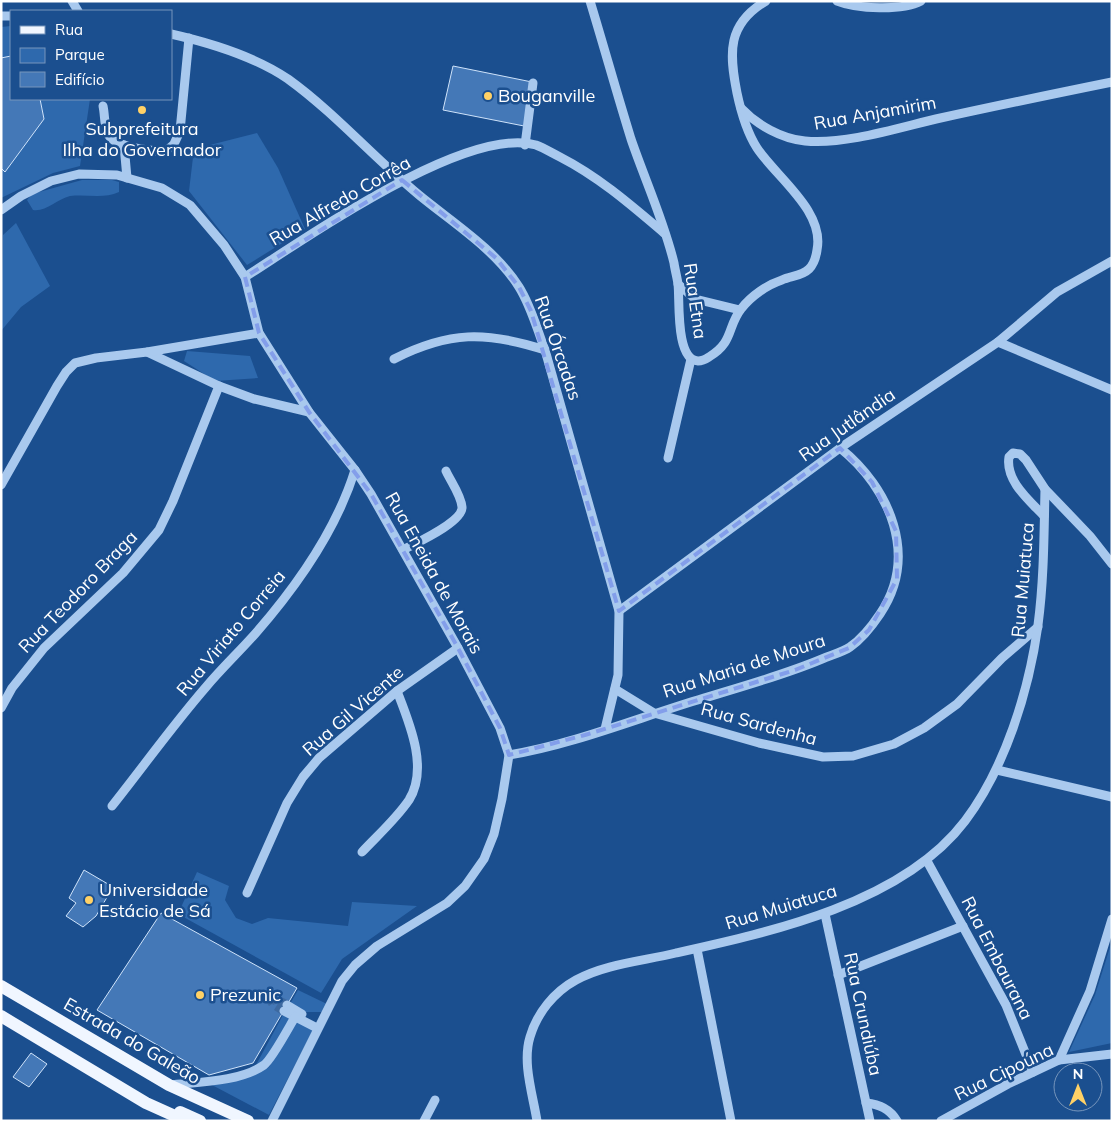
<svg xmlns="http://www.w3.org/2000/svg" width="1113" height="1122" font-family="Mulish,sans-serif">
	<rect width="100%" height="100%" fill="#1b4f8f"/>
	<g fill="#2e69ad">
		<path d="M11 26V99H90L80 166 53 173 1 198V27Z"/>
		<path d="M257 133 278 168 305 229 247 265 189 191 194 149Z"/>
		<path d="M82 180H112L119 182V192C104 199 87 194 70 196 57 199 46 212 33 210L27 200 32 194Z"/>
		<path d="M16 223 50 286 21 307 1 331 3 235Z"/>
		<path d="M187 351 250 356 258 378 215 381 184 361Z"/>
		<path d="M197 872 229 886 225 900 236 918 252 924 268 918 348 926 352 902 417 906 342 959 321 993 178 914Z"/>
		<path d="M1112 941V1043L1069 1052 1095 995Z"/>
		<path d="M298 990 327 1004 323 1012H305L290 1004Z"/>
		<path d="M284 1013 293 1017 265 1062 256 1065Z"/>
		<path d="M296 1021 313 1030 269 1115 212 1085 248 1076 269 1067Z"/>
	</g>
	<g fill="#4478b7" stroke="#cfe3fa">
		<path d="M11 56V99H40L44 119 5 172 1 168V58Z"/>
		<path d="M453 66 532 82 524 126 443 110Z"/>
		<path d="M84 870 113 887 96 916 83 927 66 916 76 903 69 898Z"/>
		<path d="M161 913 297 988 253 1063 209 1075 97 1010Z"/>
		<path d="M31 1053 47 1064 29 1087 13 1077Z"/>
	</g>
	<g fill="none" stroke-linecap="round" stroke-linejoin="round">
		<path stroke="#3d69a0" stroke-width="9" stroke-dasharray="9 4.5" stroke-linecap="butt" d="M284 1011 273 1004 271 1001 275 999 287 1005"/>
		<g stroke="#a9c9ee" stroke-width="9">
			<path d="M72 1 78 11"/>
			<path d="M590 1C604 47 617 94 631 139 645 180 664 221 674 263 675 270 677 277 678 284 680 299 675 360 698 361 702 361 706 359 709 357 734 342 727 327 741 309 751 296 767 285 782 280 791 276 802 276 809 269 814 264 816 257 817 250 825 211 776 177 757 148 746 131 741 112 737 93 729 53 727 24 766 1"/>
			<path d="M837 1C857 9 902 11 921 1"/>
			<path d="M1 16H11"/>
			<path d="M171 34C211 43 254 56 288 79 335 113 374 158 419 195 453 223 495 249 519 287 531 306 537 329 545 350L619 611 618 675 605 729"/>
			<path d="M103 106C105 115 104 126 108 134 114 148 151 150 165 152L174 144 180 131 189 38"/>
			<path d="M741 108C757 125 782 139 805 141 844 145 898 128 936 119 995 106 1053 94 1112 82"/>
			<path d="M124 145 127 178"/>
			<path d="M525 145 533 83"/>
			<path d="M1 210 21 196 51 181 79 174 117 175 162 188 190 205 224 245 245 277 259 333 309 412 355 470 371 494 458 648 500 728 509 755 502 799 494 834 484 859 465 886 447 903 377 946 355 965 342 981 272 1121"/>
			<path d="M245 277C305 239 466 125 536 145 544 148 552 153 560 157 599 177 631 205 664 233"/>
			<path d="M678 284 695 299 740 310"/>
			<path d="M998 342 1057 292 1112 261"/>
			<path d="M147 352 219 386 254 399 309 412"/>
			<path d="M394 359C449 331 486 331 545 350"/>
			<path d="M668 458 691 359"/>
			<path d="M1 485 57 386 66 372 75 363 96 358 147 352 259 333"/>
			<path d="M1044 516C1030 501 1005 481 1009 457L1013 453 1020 454 1026 460 1045 489 1090 536 1112 564"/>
			<path d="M403 550C416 543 463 522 462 507 461 495 451 482 446 471"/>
			<path d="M619 611 840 448 998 342 1112 390"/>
			<path d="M615 689 654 713 759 743 823 757 853 756 894 744 924 728 957 704 1002 658 1038 627"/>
			<path d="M1 708 12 688 44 648 123 573 159 530 173 501 219 386"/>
			<path d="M509 755C575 744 640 717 704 698 744 686 784 675 822 659 831 655 843 652 850 647 863 638 872 626 880 614 919 556 890 488 840 448"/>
			<path d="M997 770 1112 797"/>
			<path d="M112 806C143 767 173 725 206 687 222 668 239 652 255 634 297 586 336 531 355 470"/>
			<path d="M362 852C378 835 396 819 409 800 429 768 409 722 397 691"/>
			<path d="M927 861 1006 1005 1033 1072"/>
			<path d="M247 893 287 803 303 777 319 758 397 691 458 648"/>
			<path d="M825 914 870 1121"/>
			<path d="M697 949 731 1121"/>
			<path d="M838 975 963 926"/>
			<path d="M287 1005 302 1014"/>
			<path d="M284 1011 317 1028"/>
			<path d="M1059 1060 1090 991 1112 919"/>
			<path d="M170 1085C198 1082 240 1082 264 1065 272 1059 289 1027 295 1017"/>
			<path d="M866 1103C879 1104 890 1109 897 1121"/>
			<path d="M424 1121 435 1100"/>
			<path d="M537 1121C533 1095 522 1063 530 1037 537 1013 554 992 576 980 605 964 643 961 676 953 771 932 903 903 965 821 1005 768 1029 691 1038 625 1044 580 1044 534 1045 489"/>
			<path d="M941 1121 1008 1084 1059 1060 1112 1054"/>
		</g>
		<g stroke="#f0f6ff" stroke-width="12">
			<path d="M1 986 169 1085 248 1121"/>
			<path d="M1 1016 146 1103 186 1121"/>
			<path d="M180 1112 200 1121"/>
		</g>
	</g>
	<path fill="none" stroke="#839eea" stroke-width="4" stroke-dasharray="10 6" stroke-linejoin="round" d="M402 180 496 258 519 287 531 311 619 611 840 448 872 482 896 531 897 579 869 630 849 648 795 670 585 735 509 755 500 728 458 648 371 494 309 412 259 333 245 277Z"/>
	<g fill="#ffd166" stroke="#1b4f8f" stroke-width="2">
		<circle cx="488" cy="96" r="5"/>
		<circle cx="142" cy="110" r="5"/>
		<circle cx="89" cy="900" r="5"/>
		<circle cx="200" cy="995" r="5"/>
	</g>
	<g text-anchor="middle" stroke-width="5" stroke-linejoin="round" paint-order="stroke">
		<g font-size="18" fill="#fff" stroke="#1b4f8f" text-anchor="start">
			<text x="498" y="102">Bouganville</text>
			<text x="142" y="135" text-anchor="middle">Subprefeitura<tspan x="142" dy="21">Ilha do Governador</tspan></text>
			<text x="99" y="896">Universidade<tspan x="99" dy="21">Estácio de Sá</tspan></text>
			<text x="210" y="1001">Prezunic</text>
		</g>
		<g font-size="18" fill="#fff" stroke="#1b4f8f">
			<text transform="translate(875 113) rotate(-10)" y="6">Rua Anjamirim</text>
			<text transform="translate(340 201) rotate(-30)" y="6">Rua Alfredo Corrêa</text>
			<text transform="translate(695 301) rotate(82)" y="6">Rua Etna</text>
			<text transform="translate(558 348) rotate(71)" y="6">Rua Órcadas</text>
			<text transform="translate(847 425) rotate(-35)" y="6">Rua Jutlândia</text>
			<text transform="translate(434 573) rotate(61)" y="6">Rua Eneida de Morais</text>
			<text transform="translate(1023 580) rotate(-85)" y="6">Rua Muiatuca</text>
			<text transform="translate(78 592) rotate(-46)" y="6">Rua Teodoro Braga</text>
			<text transform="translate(231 633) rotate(-50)" y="6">Rua Viriato Correia</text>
			<text transform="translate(744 666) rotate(-18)" y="6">Rua Maria de Moura</text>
			<text transform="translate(353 711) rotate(-41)" y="6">Rua Gil Vicente</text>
			<text transform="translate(759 724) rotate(15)" y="6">Rua Sardenha</text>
			<text transform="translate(781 907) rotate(-17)" y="6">Rua Muiatuca</text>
			<text transform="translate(997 958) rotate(63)" y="6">Rua Embaurana</text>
			<text transform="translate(863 1014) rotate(78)" y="6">Rua Crundiúba</text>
			<text transform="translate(132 1041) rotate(30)" y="6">Estrada do Galeão</text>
			<text transform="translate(1004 1072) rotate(-26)" y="6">Rua Cipoúna</text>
		</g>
	</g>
	<rect width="1113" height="1122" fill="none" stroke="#ffffff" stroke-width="5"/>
	<rect x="10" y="10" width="162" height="90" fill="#1b4f8f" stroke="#7695bc"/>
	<rect x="20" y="26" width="25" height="8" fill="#f0f6ff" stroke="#7695bc"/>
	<text x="55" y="35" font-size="15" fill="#ffffff">Rua</text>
	<rect x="20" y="48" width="25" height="15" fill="#2e69ad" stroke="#7695bc"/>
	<text x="55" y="60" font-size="15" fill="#ffffff">Parque</text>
	<rect x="20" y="72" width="25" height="15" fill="#4478b7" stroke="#7695bc"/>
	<text x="55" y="85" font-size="15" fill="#ffffff">Edifício</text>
	<g transform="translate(1078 1087)"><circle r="24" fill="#1b4f8f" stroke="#7695bc"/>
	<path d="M0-4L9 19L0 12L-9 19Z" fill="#ffd166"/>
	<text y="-8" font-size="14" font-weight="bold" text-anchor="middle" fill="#ffffff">N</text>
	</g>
</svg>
